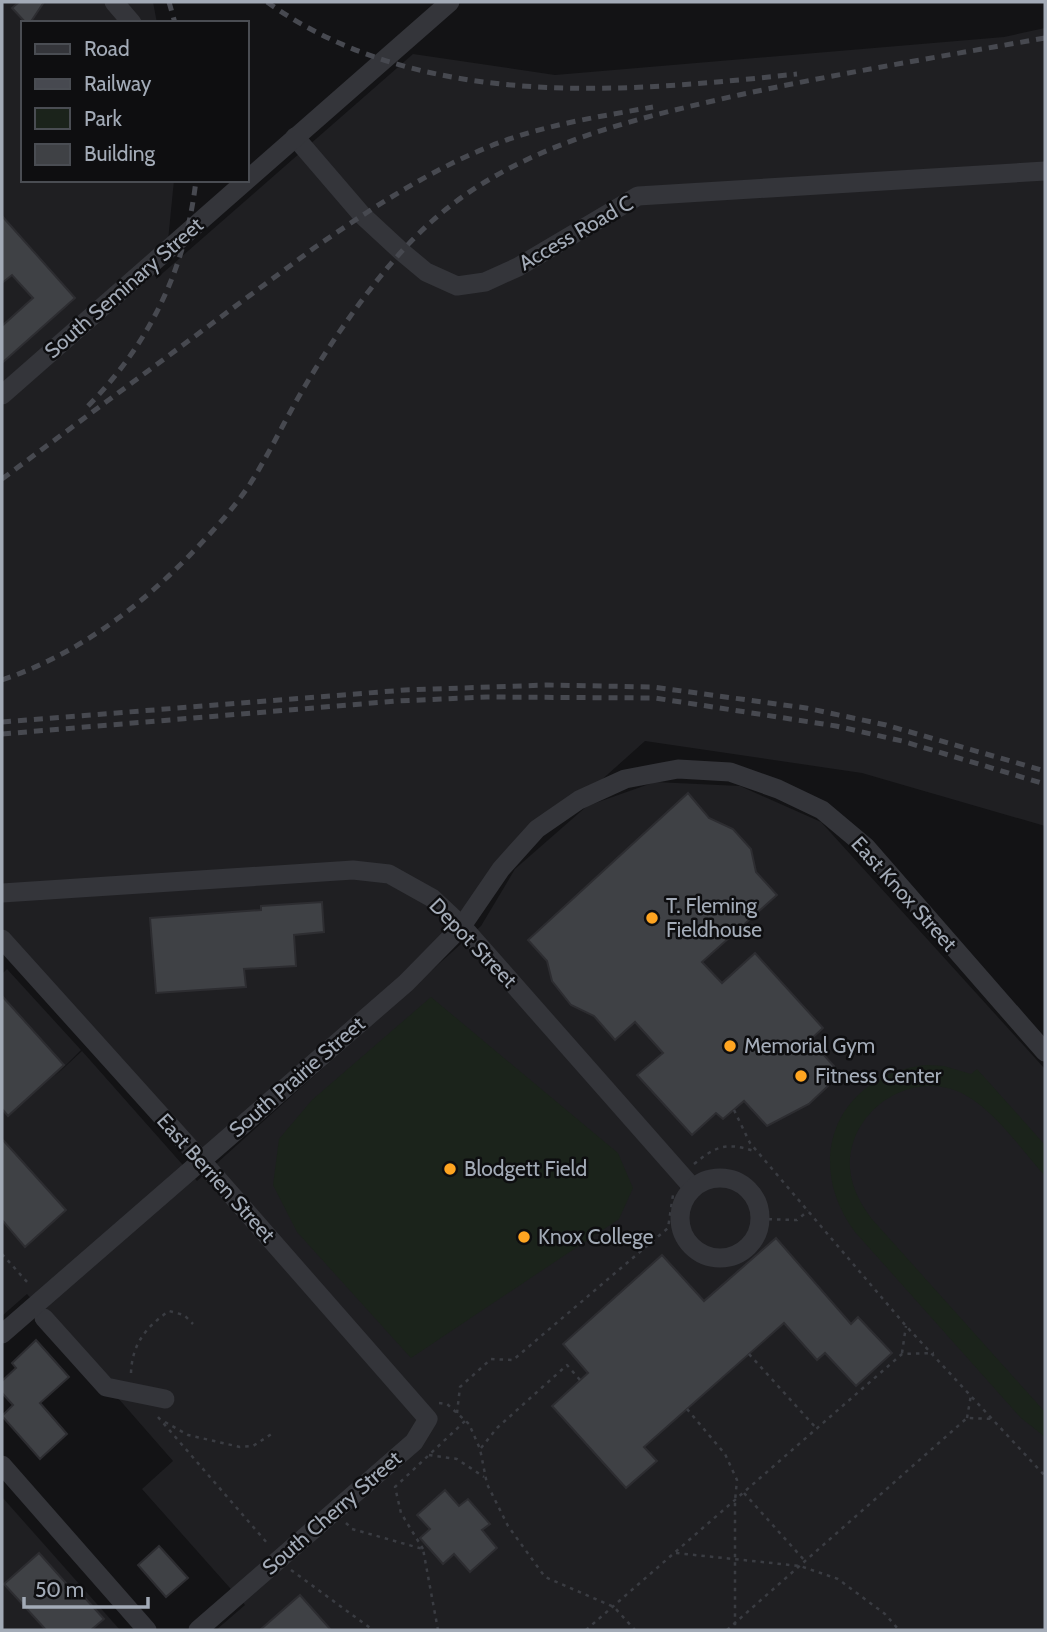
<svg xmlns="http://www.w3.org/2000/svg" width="1047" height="1632" font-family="Cabin,sans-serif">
	<rect width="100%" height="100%" fill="#131315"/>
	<g fill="#1f1f22">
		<path d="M2 2H153L157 23H23V180H174L167 251 156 279 413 54 555 75 1004 37 1045 28V826L862 773 645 741 579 800 537 829 462 926 201 1160 2 939Z"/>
		<path d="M655 782 740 786 821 822 1045 1069V1630H216L245 1605 142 1489 173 1461 27 1294 2 1316V974L7 969 81 1050 55 1076 82 1051 197 1181 481 926 515 869 587 806Z"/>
		<path d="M2 1497 120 1630H2Z"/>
	</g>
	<g fill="#1b231b">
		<path d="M431 997 618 1153 633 1188 619 1219 411 1358 297 1232 273 1185 279 1139 312 1100Z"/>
		<path d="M926 1065 944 1066 971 1074 977 1069 1045 1145V1176C1021 1149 991 1105 957 1091 905 1071 847 1114 850 1169 852 1188 860 1203 871 1218L1045 1412V1437L1021 1418 855 1232C802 1161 837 1075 926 1065Z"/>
	</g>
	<g fill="#3f4145" stroke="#2d2d31" stroke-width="2">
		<path d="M19 2H44L30 23H26L12 8Z"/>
		<path d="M2 216 75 298 2 363V326L33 298 12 275 2 283Z"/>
		<path d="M688 793 709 818 733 829 751 849 756 872 777 895 702 962 722 983 755 953 823 1028 810 1040 834 1066 828 1086 809 1104 767 1126 744 1101 723 1119 716 1113 692 1135 637 1075 663 1053 635 1022 615 1040 594 1016 571 1005 552 981 547 961 528 940Z"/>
		<path d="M322 902 324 932 294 935 296 966 244 969 246 987 156 993 150 918 261 910V906Z"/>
		<path d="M2 996 64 1065 8 1116 2 1109Z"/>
		<path d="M2 1139 66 1210 25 1247 2 1220Z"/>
		<path d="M776 1238 851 1324 858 1317 892 1353 856 1386 825 1353 817 1360 784 1323 644 1447 657 1461 626 1488 552 1406 588 1373 563 1344 662 1255 704 1301Z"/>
		<path d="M36 1340 69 1377 40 1403 67 1434 40 1459 2 1416 13 1405 2 1393V1381L16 1368 12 1363Z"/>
		<path d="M445 1490 459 1506 468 1499 490 1524 482 1530 497 1548 470 1572 454 1554 443 1564 420 1538 430 1529 417 1515Z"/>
		<path d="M159 1546 188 1578 166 1597 138 1565Z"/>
		<path d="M39 1553 72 1590 75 1587 104 1619 91 1630H46L4 1584Z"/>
		<path d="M300 1595 331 1630H260Z"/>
	</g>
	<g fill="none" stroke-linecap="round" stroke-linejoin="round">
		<g stroke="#3a3c42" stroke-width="2.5" stroke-dasharray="3.5 5" stroke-linecap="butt">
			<path d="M734 1110 750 1143 906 1326 1045 1476"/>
			<path d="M694 1164C716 1146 726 1142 754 1151"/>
			<path d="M760 1219 797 1220 808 1211"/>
			<path d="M2 1254 28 1283"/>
			<path d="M902 1353 906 1326"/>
			<path d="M749 1354 817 1429"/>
			<path d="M131 1373C132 1344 146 1327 169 1311L184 1315 193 1324"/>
			<path d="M439 1403 447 1404 469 1424 480 1449 487 1484 508 1526 545 1577 614 1607 635 1630"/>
			<path d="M687 1409 725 1454 737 1480 735 1501V1630"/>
			<path d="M457 1413 460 1387 491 1359 513 1360 668 1228 673 1195"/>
			<path d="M158 1417 268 1544"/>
			<path d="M967 1418 971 1395"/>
			<path d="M165 1422 188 1435 240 1447 253 1446 273 1433"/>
			<path d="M481 1448 497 1428 567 1365 580 1380"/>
			<path d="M429 1455 457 1459 484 1477"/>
			<path d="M744 1493 805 1561"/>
			<path d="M346 1523 352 1529 423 1549 438 1630"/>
			<path d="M423 1549 401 1513 395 1487 465 1421"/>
			<path d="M676 1553 800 1566 838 1579 885 1614 899 1630"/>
			<path d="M291 1570 373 1630"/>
			<path d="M586 1630 902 1354 934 1353"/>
			<path d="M727 1630 967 1418 995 1419"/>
		</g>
		<g stroke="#34353a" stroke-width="19">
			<path d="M114 2 132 23"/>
			<path d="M295 137 362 215 402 252 426 272 457 286 485 282 518 267 638 196 1045 171"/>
			<path d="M2 395 450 2"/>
			<path d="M2 893 353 870 389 874 432 898 462 926 693 1188"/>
			<path d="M2 939 201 1160 428 1419 414 1442 198 1630"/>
			<circle cx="720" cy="1218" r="40"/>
			<path d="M44 1318 106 1387 165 1399"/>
			<path d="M2 1334 406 983 462 926 501 869 537 829 579 800 625 779 678 769 730 772 778 789 822 810 866 847 1045 1052"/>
			<path d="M2 1465 147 1630"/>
		</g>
		<g stroke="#474950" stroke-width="5" stroke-dasharray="9 7" stroke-linecap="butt">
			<path d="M169 2 175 23"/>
			<path d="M267 2C420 111 621 93 797 74"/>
			<path d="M88 406C150 343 186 268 196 180"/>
			<path d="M2 479 314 248C372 208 434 167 501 142 549 124 603 116 653 107"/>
			<path d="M2 680C75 655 135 611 189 556 210 534 231 512 248 487 269 455 285 419 305 386 337 332 385 263 431 222 515 146 633 119 739 95 841 73 943 56 1045 38"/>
			<path d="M2 722 405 690 547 685 653 687 806 708 886 725 1045 771"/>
			<path d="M2 734 397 701 487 697 655 698 836 726 902 741 1045 784"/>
		</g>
	</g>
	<g fill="#ffa521" stroke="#0e0e10" stroke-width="2.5">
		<circle cx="652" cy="918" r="7"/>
		<circle cx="730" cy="1046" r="7"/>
		<circle cx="801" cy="1076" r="7"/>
		<circle cx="450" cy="1169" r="7"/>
		<circle cx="524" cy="1237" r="7"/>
	</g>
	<g text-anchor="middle" stroke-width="5" stroke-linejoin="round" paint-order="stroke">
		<g font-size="21" fill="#a3abb7" stroke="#0e0e10">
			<text transform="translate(576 233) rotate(-30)" y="7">Access Road C</text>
			<text transform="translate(124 288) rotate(-41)" y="7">South Seminary Street</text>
			<text transform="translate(904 894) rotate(48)" y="7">East Knox Street</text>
			<text transform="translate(473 943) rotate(46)" y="7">Depot Street</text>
			<text transform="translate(297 1077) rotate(-41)" y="7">South Prairie Street</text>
			<text transform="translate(216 1178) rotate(48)" y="7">East Berrien Street</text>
			<text transform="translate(332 1513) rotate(-41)" y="7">South Cherry Street</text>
		</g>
		<g font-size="21" fill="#a3abb7" stroke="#0e0e10" text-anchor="start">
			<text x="666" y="913">T. Fleming<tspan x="666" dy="24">Fieldhouse</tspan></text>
			<text x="744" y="1053">Memorial Gym</text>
			<text x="815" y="1083">Fitness Center</text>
			<text x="464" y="1176">Blodgett Field</text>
			<text x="538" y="1244">Knox College</text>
		</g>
	</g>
	<rect width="1047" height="1632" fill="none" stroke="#a3abb7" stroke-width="7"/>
	<rect x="21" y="21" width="228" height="161" fill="#0e0e10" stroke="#4a4d53" stroke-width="2"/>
	<rect x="35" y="44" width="35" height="10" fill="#34353a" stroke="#4a4d53" stroke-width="2"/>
	<text x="84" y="56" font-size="21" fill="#a3abb7">Road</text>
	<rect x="35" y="79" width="35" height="10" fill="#474950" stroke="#4a4d53" stroke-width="2"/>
	<text x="84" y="91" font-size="21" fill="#a3abb7">Railway</text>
	<rect x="35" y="108" width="35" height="21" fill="#1b231b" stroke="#4a4d53" stroke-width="2"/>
	<text x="84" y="126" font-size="21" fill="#a3abb7">Park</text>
	<rect x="35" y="144" width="35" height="21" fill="#3f4145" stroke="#4a4d53" stroke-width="2"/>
	<text x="84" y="161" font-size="21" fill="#a3abb7">Building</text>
	<path d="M24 1597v10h124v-10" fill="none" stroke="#a3abb7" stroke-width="3.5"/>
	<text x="35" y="1597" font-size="21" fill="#a3abb7" stroke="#0e0e10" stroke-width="5" paint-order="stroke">50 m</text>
</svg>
